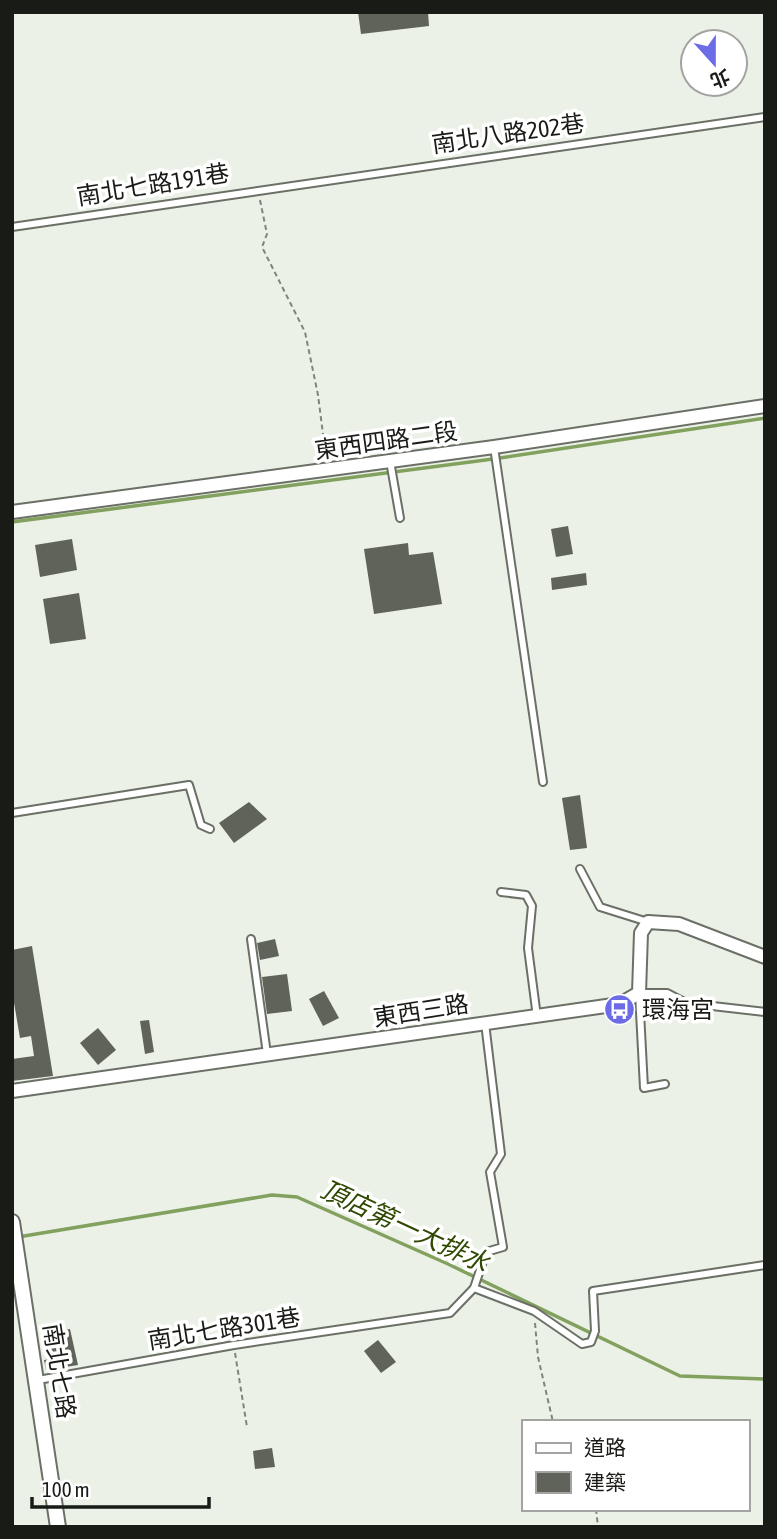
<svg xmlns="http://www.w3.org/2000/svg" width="777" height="1539" font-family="'Asap Condensed','Noto Sans TC',sans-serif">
	<rect width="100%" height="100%" fill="#ebf1e6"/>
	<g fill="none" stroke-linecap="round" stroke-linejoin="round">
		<g stroke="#82a05e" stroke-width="3.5">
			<path d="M12 522 493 459 765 418"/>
			<path d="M18 1237 272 1195 297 1197 448 1264 680 1376 765 1379"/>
		</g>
	</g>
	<g fill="#5f635a">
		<path d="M358 12H428L429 26 361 34Z"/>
		<path d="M568 526 573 554 556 557 551 529Z"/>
		<path d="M72 539 77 570 40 577 35 545Z"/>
		<path d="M408 543 409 555 433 552 442 604 374 614 364 549Z"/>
		<path d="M586 573 587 585 552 590 551 578Z"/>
		<path d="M79 593 86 639 50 644 43 599Z"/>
		<path d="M580 795 587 848 570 850 562 798Z"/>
		<path d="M249 802 267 819 234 843 219 823Z"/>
		<path d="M275 939 279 956 260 960 257 943Z"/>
		<path d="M32 946 53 1076 12 1081V1059L34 1056 31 1036 20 1038 12 991V950Z"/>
		<path d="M287 974 292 1011 267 1014 262 977Z"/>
		<path d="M324 991 339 1018 323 1026 309 999Z"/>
		<path d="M149 1020 154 1052 145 1054 140 1021Z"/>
		<path d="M98 1028 116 1050 98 1065 80 1043Z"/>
		<path d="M70 1329 78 1365 46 1370 44 1360 51 1359 47 1333Z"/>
		<path d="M378 1340 396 1362 381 1373 364 1351Z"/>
		<path d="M272 1448 275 1467 255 1469 253 1451Z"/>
	</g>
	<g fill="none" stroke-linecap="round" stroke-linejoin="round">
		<defs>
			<g id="service">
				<path d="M12 227 765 117"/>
				<path d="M494 447 543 782"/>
				<path d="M390 461 400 518"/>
				<path d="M12 813 189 785 201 825 210 829"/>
				<path d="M580 869 600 907 648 922"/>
				<path d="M501 892 526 895 532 906 528 948 537 1017"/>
				<path d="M251 939 267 1054"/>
				<path d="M665 1084 644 1088 639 993H667L686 1003 765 1012"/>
				<path d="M474 1288 534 1311 582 1344 591 1342 595 1331 593 1291 765 1265"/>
				<path d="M38 1380 234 1345 450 1313 474 1288 486 1252 503 1247 490 1172 501 1154 485 1023"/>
			</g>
			<g id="minor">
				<path d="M12 512 494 447 765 406"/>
				<path d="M12 1091 620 1004 639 993 641 933 648 922 679 924 765 957"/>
			</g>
			<path id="tertiary" d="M12 1222 58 1527"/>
		</defs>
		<use href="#service" stroke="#6b7066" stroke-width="10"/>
		<use href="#minor" stroke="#6b7066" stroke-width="16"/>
		<use href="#tertiary" stroke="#6b7066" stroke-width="18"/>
		<g stroke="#80847c" stroke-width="2" stroke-dasharray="5 3.5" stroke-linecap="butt">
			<path d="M260 200 267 234 262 247 305 332 318 395 326 458"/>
			<path d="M535 1323 538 1357 553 1422"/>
			<path d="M235 1353 247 1427"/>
			<path d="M596 1509 598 1527"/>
		</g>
		<use href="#service" stroke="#fff" stroke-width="6"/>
		<use href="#minor" stroke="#fff" stroke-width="12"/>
		<use href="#tertiary" stroke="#fff" stroke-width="14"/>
	</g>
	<defs>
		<symbol id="bus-disc" viewBox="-11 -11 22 22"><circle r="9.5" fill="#6b6ce6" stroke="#fff"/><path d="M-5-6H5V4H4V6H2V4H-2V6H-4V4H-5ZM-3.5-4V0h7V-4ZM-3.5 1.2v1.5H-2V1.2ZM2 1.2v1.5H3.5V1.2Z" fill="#fff"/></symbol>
	</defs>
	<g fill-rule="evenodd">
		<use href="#bus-disc" x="602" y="992" width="35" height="35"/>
	</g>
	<g text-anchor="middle" stroke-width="7" stroke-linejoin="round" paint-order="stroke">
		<g font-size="24" fill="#191b17" stroke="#fff">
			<text transform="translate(508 134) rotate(-8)" y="8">南北八路202巷</text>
			<text transform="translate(153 185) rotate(-9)" y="8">南北七路191巷</text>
			<text transform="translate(386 441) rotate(-8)" y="8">東西四路二段</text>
			<text transform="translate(421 1011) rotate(-9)" y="8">東西三路</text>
			<text transform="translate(224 1329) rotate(-9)" y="8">南北七路301巷</text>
			<text transform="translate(59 1371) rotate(81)" y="8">南北七路</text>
		</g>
		<g font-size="24" fill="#191b17" stroke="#fff" text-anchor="start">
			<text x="642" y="1018">環海宮</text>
		</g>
		<g font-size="26" font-style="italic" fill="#2f4802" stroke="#fff">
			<text transform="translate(405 1226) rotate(25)" y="9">頂店第一大排水</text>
		</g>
	</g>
	<rect width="777" height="1539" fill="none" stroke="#191b17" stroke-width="28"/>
	<rect x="522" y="1420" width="228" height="91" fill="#ffffff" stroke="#a3a4a2" stroke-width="2"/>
	<rect x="536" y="1443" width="35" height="10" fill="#ffffff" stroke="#a3a4a2" stroke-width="2"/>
	<text x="584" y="1455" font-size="21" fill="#191b17">道路</text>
	<rect x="536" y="1472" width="35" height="21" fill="#5f635a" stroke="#a3a4a2" stroke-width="2"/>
	<text x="584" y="1490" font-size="21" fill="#191b17">建築</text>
	<g transform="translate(714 63) rotate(159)"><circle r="33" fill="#ffffff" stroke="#a3a4a2" stroke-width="2"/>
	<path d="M0-5L12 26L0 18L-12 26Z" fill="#6b6ce6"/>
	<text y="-10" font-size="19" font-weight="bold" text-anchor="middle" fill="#191b17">北</text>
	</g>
	<path d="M32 1497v10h177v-10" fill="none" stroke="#191b17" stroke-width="3.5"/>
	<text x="42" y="1497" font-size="21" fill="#191b17" stroke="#ffffff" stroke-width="5" paint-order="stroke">100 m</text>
</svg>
